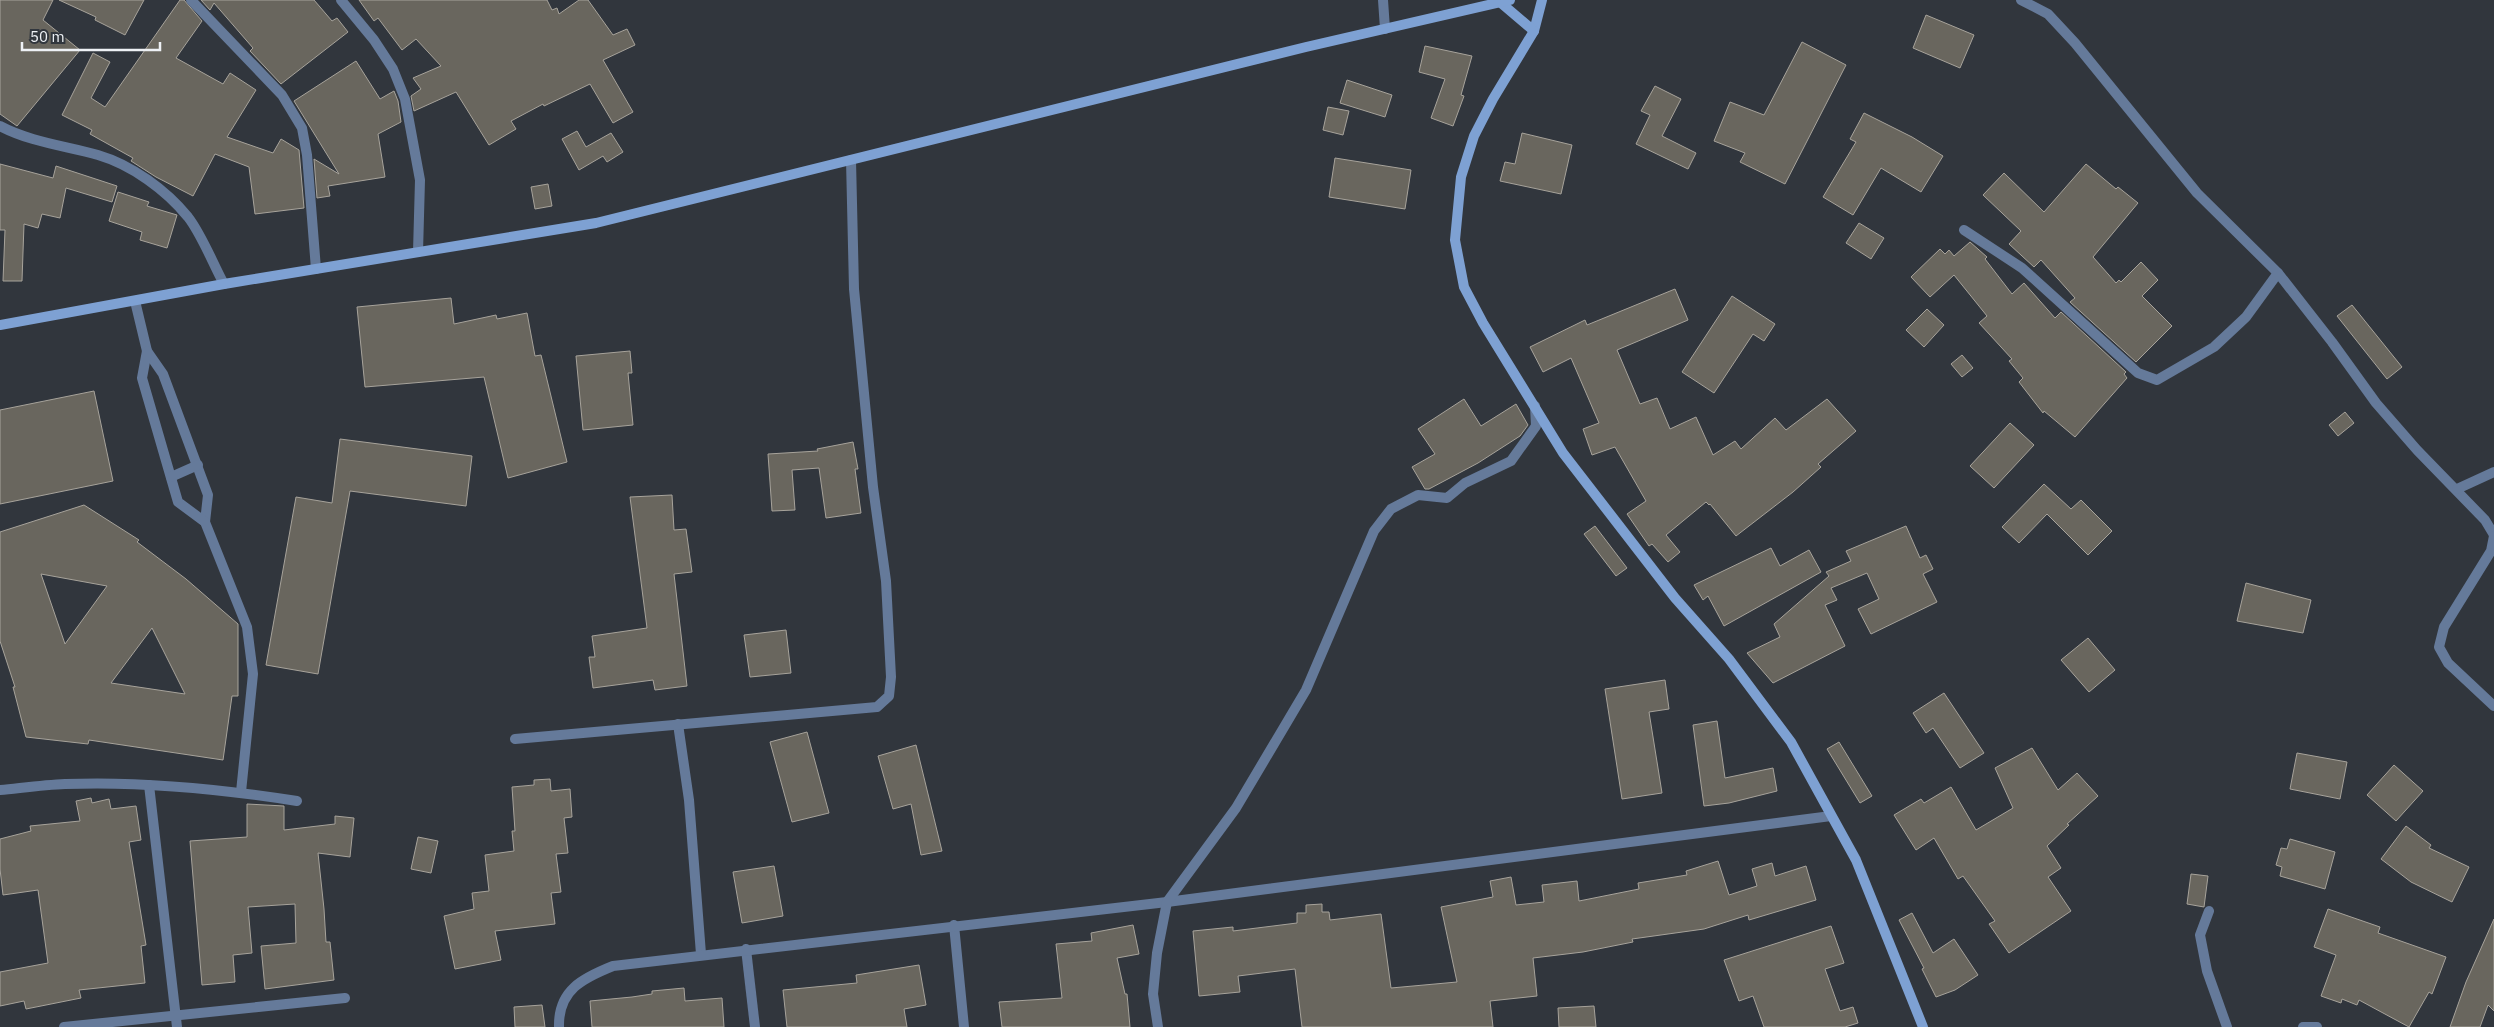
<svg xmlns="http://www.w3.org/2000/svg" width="2494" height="1027" font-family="'IBM Plex Sans',sans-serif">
	<rect width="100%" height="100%" fill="#31363d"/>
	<g fill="#69665e" stroke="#a7a39b" fill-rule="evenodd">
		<path d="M0 0H53L43 20 80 50 17 126 0 114Z"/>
		<path d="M59 0H144L125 35 95 20 96 17Z"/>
		<path d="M180 0H184L202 21 176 58 223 84 230 73 256 90 227 137 273 153 281 139 299 150 304 208 255 214 249 167 215 154 193 196 156 177 131 161 133 158 90 134 92 130 62 115 93 53 110 62 91 98 105 107Z"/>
		<path d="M201 0H314L332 21 337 18 348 32 281 84 250 51 253 48 214 3 210 10Z"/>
		<path d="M359 0H547L552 10 557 8 559 14 579 0H588L613 35 627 29 635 45 603 60 633 112 613 123 590 84 544 106 543 104 511 121 516 129 489 145 456 92 414 111 411 96 421 89 413 78 441 66 416 39 402 50 378 18 374 21Z"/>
		<path d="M1926 15 1974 35 1960 68 1913 48Z"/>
		<path d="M1802 42 1846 65 1785 184 1740 162 1745 153 1714 141 1730 102 1764 115Z"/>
		<path d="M1425 46 1472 56 1461 95 1464 96 1453 126 1431 118 1445 79 1419 72Z"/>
		<path d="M356 61 380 99 394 91 398 101 401 122 378 134 385 177 328 186 330 196 317 198 314 159 339 174 294 101Z"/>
		<path d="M1347 80 1392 95 1385 117 1340 103Z"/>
		<path d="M1655 86 1681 99 1662 136 1696 153 1688 169 1636 144 1650 115 1641 111Z"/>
		<path d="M1328 107 1349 111 1343 135 1323 130Z"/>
		<path d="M1864 113 1912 137 1943 156 1921 192 1881 168 1853 215 1823 197 1856 142 1850 139Z"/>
		<path d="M577 131 586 147 611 133 623 152 607 162 603 156 579 170 562 139Z"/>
		<path d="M1522 133 1572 145 1561 194 1500 181 1505 162 1515 164Z"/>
		<path d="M1335 158 1411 170 1405 209 1329 197Z"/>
		<path d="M0 164 53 178 56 166 117 186 112 202 66 188 60 218 42 214 38 228 24 224 22 281H3L5 230H0Z"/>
		<path d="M2086 164 2116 189 2118 187 2138 203 2093 257 2116 283 2119 280 2121 282 2141 262 2158 280 2142 296 2172 326 2136 362 2070 302 2075 298 2041 260 2034 267 2009 244 2021 231 1983 195 2004 173 2044 212Z"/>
		<path d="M548 184 552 206 535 209 531 187Z"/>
		<path d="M118 192 149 202 147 206 177 215 167 248 140 240 142 232 109 221Z"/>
		<path d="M1859 223 1884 238 1871 259 1846 243Z"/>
		<path d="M1970 242 1987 257 1985 259 2012 294 2024 283 2055 318 2061 312 2126 372 2124 374 2127 378 2075 437 2044 411 2043 413 2019 382 2023 378 2009 361 2012 359 1979 323 1987 316 1954 275 1930 297 1911 277 1940 249 1945 254 1949 250 1954 256Z"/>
		<path d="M1675 289 1688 320 1617 350 1640 404 1657 398 1670 429 1696 417 1713 455 1735 441 1741 449 1775 418 1786 430 1827 399 1856 431 1818 464 1821 467 1793 492 1736 536 1710 504 1709 505 1706 502 1666 535 1680 552 1668 562 1652 544 1649 546 1627 514 1646 501 1615 447 1592 455 1583 429 1599 423 1571 358 1543 372 1530 347 1585 320 1587 325Z"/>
		<path d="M1732 296 1775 324 1764 341 1753 334 1714 393 1682 372Z"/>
		<path d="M451 298 454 324 496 315 497 319 527 313 535 356 541 355 567 462 508 478 484 377 365 387 357 307Z"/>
		<path d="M2352 305 2402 367 2387 379 2337 316Z"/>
		<path d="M1927 309 1944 325 1924 347 1906 330Z"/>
		<path d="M630 351 632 373H628L633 425 583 430 576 356Z"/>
		<path d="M1962 355 1973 368 1962 377 1951 364Z"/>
		<path d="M94 391 113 481 0 504V410Z"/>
		<path d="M1464 399 1481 426 1516 404 1528 425 1520 436 1478 463 1429 489H1425L1412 467 1435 454 1418 429Z"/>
		<path d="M2345 412 2354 423 2338 436 2329 425Z"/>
		<path d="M2010 423 2034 445 1994 488 1970 466Z"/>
		<path d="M340 439 472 456 466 506 350 491 318 674 266 665 296 497 332 503Z"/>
		<path d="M853 442 858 469H855L861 513 826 518 819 468 792 470 795 510 772 511 768 454 818 451 817 449Z"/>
		<path d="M2044 484 2071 509 2081 500 2112 531 2088 555 2047 514 2019 543 2002 527Z"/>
		<path d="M672 495 674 530 686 529 692 572 674 574 687 686 655 690 653 680 593 688 589 657H595L592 636 647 628 630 497Z"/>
		<path d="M84 505 139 540 137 542 186 579 238 624V696H232L223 760 89 740 88 744 26 737 13 687H15L0 641V532ZM41 574 107 586 65 644ZM152 628 185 694 111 683Z"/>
		<path d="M1595 526 1627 568 1616 576 1584 534Z"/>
		<path d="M1906 526 1920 558 1926 555 1933 569 1923 574 1937 602 1871 634 1858 609 1879 599 1867 573 1831 588 1837 600 1825 605 1845 646 1773 683 1747 653 1780 637 1774 624 1829 576 1826 572 1851 561 1846 551Z"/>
		<path d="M1771 548 1780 566 1809 550 1821 572 1724 626 1708 596 1703 600 1694 585Z"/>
		<path d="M2246 583 2311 600 2303 633 2237 621Z"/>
		<path d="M786 630 791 673 750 677 744 635Z"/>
		<path d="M2088 638 2115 670 2089 692 2061 660Z"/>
		<path d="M1665 680 1669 709 1649 712 1662 793 1622 799 1605 689Z"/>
		<path d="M1944 693 1984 753 1960 768 1933 728 1926 733 1913 713Z"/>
		<path d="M1717 721 1725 778 1773 768 1777 791 1729 803 1704 806 1693 725Z"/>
		<path d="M807 732 829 813 792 822 770 742Z"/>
		<path d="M1839 742 1872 796 1860 803 1827 749Z"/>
		<path d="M916 745 942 851 921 855 911 804 893 809 878 756Z"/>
		<path d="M2032 748 2058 790 2077 773 2098 796 2067 824 2069 825 2047 846 2061 868 2048 877 2071 911 2009 953 1989 924 1995 921 1963 876 1958 879 1934 838 1916 850 1894 815 1921 799 1924 803 1951 787 1976 830 2013 808 1995 768Z"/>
		<path d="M2297 753 2347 762 2340 799 2290 789Z"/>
		<path d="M2394 765 2423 791 2396 821 2367 795Z"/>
		<path d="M550 779 551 791 570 789 572 817 564 818 568 853 556 854 561 892 551 893 555 924 495 931 501 960 455 969 444 916 474 909 472 893 489 891 485 855 514 851 512 831H515L512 787 534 785V780Z"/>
		<path d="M91 798 92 803 109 799 111 809 136 806 141 840 129 842 146 945 141 946 145 983 79 990 81 998 26 1009 24 1001 0 1006V972L48 963 38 890 3 895 0 869V839L31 831 30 826 80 821 76 801Z"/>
		<path d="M247 804 284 806V830L335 824V816L354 818 350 857 318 853 324 909 326 942H330L334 980 265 989 261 946 296 943 295 904 248 907 252 953 233 955 235 982 202 985 190 841 247 837Z"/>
		<path d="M2406 826 2431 845 2429 848 2469 867 2452 902 2411 882 2381 859Z"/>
		<path d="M418 837 438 841 431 873 411 869Z"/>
		<path d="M2290 839 2335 852 2325 889 2280 876 2282 867 2276 865 2281 848 2287 849Z"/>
		<path d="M1718 861 1729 895 1757 886 1752 869 1772 863 1775 876 1806 866 1816 900 1749 920 1748 915 1704 929 1632 939 1633 942 1583 952 1533 958 1537 996 1490 1001 1493 1027H1302L1295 969 1238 976 1240 992 1199 996 1193 931 1233 927V931L1297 923V913H1306V905L1322 904V912H1329L1330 920 1381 914 1391 988 1457 982 1441 907 1493 897 1490 881 1511 877 1516 905 1544 902 1542 885 1577 881 1579 901 1639 889 1638 883 1687 875 1686 871Z"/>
		<path d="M774 866 783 916 742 923 733 872Z"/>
		<path d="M2191 874 2208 876 2204 907 2187 904Z"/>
		<path d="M2328 909 2380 927 2378 933 2446 957 2432 994 2429 992 2409 1027 2359 1000 2357 1005 2342 999 2341 1003 2321 996 2336 955 2314 947Z"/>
		<path d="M1912 913 1933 953 1954 939 1978 975 1955 990 1936 997 1922 969 1924 968 1899 920Z"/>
		<path d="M2494 919V1011L2488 1005 2480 1027H2450L2466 982Z"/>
		<path d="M1133 925 1139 954 1117 958 1125 994H1127L1130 1027H1002L999 1002 1062 998 1056 944 1092 941 1091 933Z"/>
		<path d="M1831 926 1844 963 1825 969 1840 1011 1853 1007 1858 1023 1845 1027H1764L1753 996 1739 1001 1724 960Z"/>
		<path d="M919 965 926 1005 904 1009 907 1027H787L783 990 857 983 856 975Z"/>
		<path d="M684 988 685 1001 722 998 724 1027H592L590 1001 632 997 652 994V991Z"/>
		<path d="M542 1005 545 1027H515L514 1007Z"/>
		<path d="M1594 1006 1596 1027H1559L1558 1008Z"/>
	</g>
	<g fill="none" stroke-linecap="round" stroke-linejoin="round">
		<g stroke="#657a9a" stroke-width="10">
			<path d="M135 301 147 351 163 374 208 495 205 522"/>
			<path d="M147 351 142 378 178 502 205 522 247 627 253 674 241 792"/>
			<path d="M171 477 198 465"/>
		</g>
		<g stroke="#657a9a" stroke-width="10">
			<path d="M191 0 282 95 302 128 307 155 316 269"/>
			<path d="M341 0 374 40 393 69 405 99 420 180 418 252"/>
			<path d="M1383 0 1385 29"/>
			<path d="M2021 0 2048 14 2075 43 2197 193 2278 273 2332 342 2376 403 2417 450 2485 520 2494 535"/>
			<path d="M0 126C30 142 66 146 98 155 132 165 166 190 188 217 202 235 213 264 224 284"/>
			<path d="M1964 230 2022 268 2138 373 2157 380 2214 347 2246 317 2278 273"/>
			<path d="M2457 489 2494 472"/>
			<path d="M2494 536 2491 551 2444 627 2439 647 2448 663 2494 706"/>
			<path d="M678 724 689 800 701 954"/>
			<path d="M515 739 877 707 889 696 891 677 886 581 873 487 854 289 851 160"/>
			<path d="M149 785 177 1027"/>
			<path d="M0 790C21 788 43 785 65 784 142 781 221 789 297 801"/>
			<path d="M2209 911 2200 935 2207 971 2227 1027"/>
			<path d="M954 925 964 1027"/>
			<path d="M746 949 755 1027"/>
			<path d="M64 1027 345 998"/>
			<path d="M559 1027C558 990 583 978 613 966L1167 902 1831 816"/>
			<path d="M1158 1027 1153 994 1157 953 1167 902 1236 808 1306 690 1374 531 1391 509 1418 495 1447 498 1465 483 1511 461 1536 426 1535 406"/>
			<path d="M2303 1027H2317"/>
		</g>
		<g stroke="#7ea1d3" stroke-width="10">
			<path d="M1542 0 1534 31 1493 99 1474 136 1461 177 1455 240 1464 287 1483 323 1563 453 1675 598 1729 659 1791 742 1856 860 1923 1027"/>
			<path d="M1501 3 1534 31"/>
			<path d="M0 325 224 284 596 223 1306 47 1510 0"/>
		</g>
	</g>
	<path d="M22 42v8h138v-8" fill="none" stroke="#eef1f5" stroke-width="2.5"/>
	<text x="30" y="42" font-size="15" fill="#eef1f5" stroke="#31363d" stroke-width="4" paint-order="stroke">50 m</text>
</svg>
